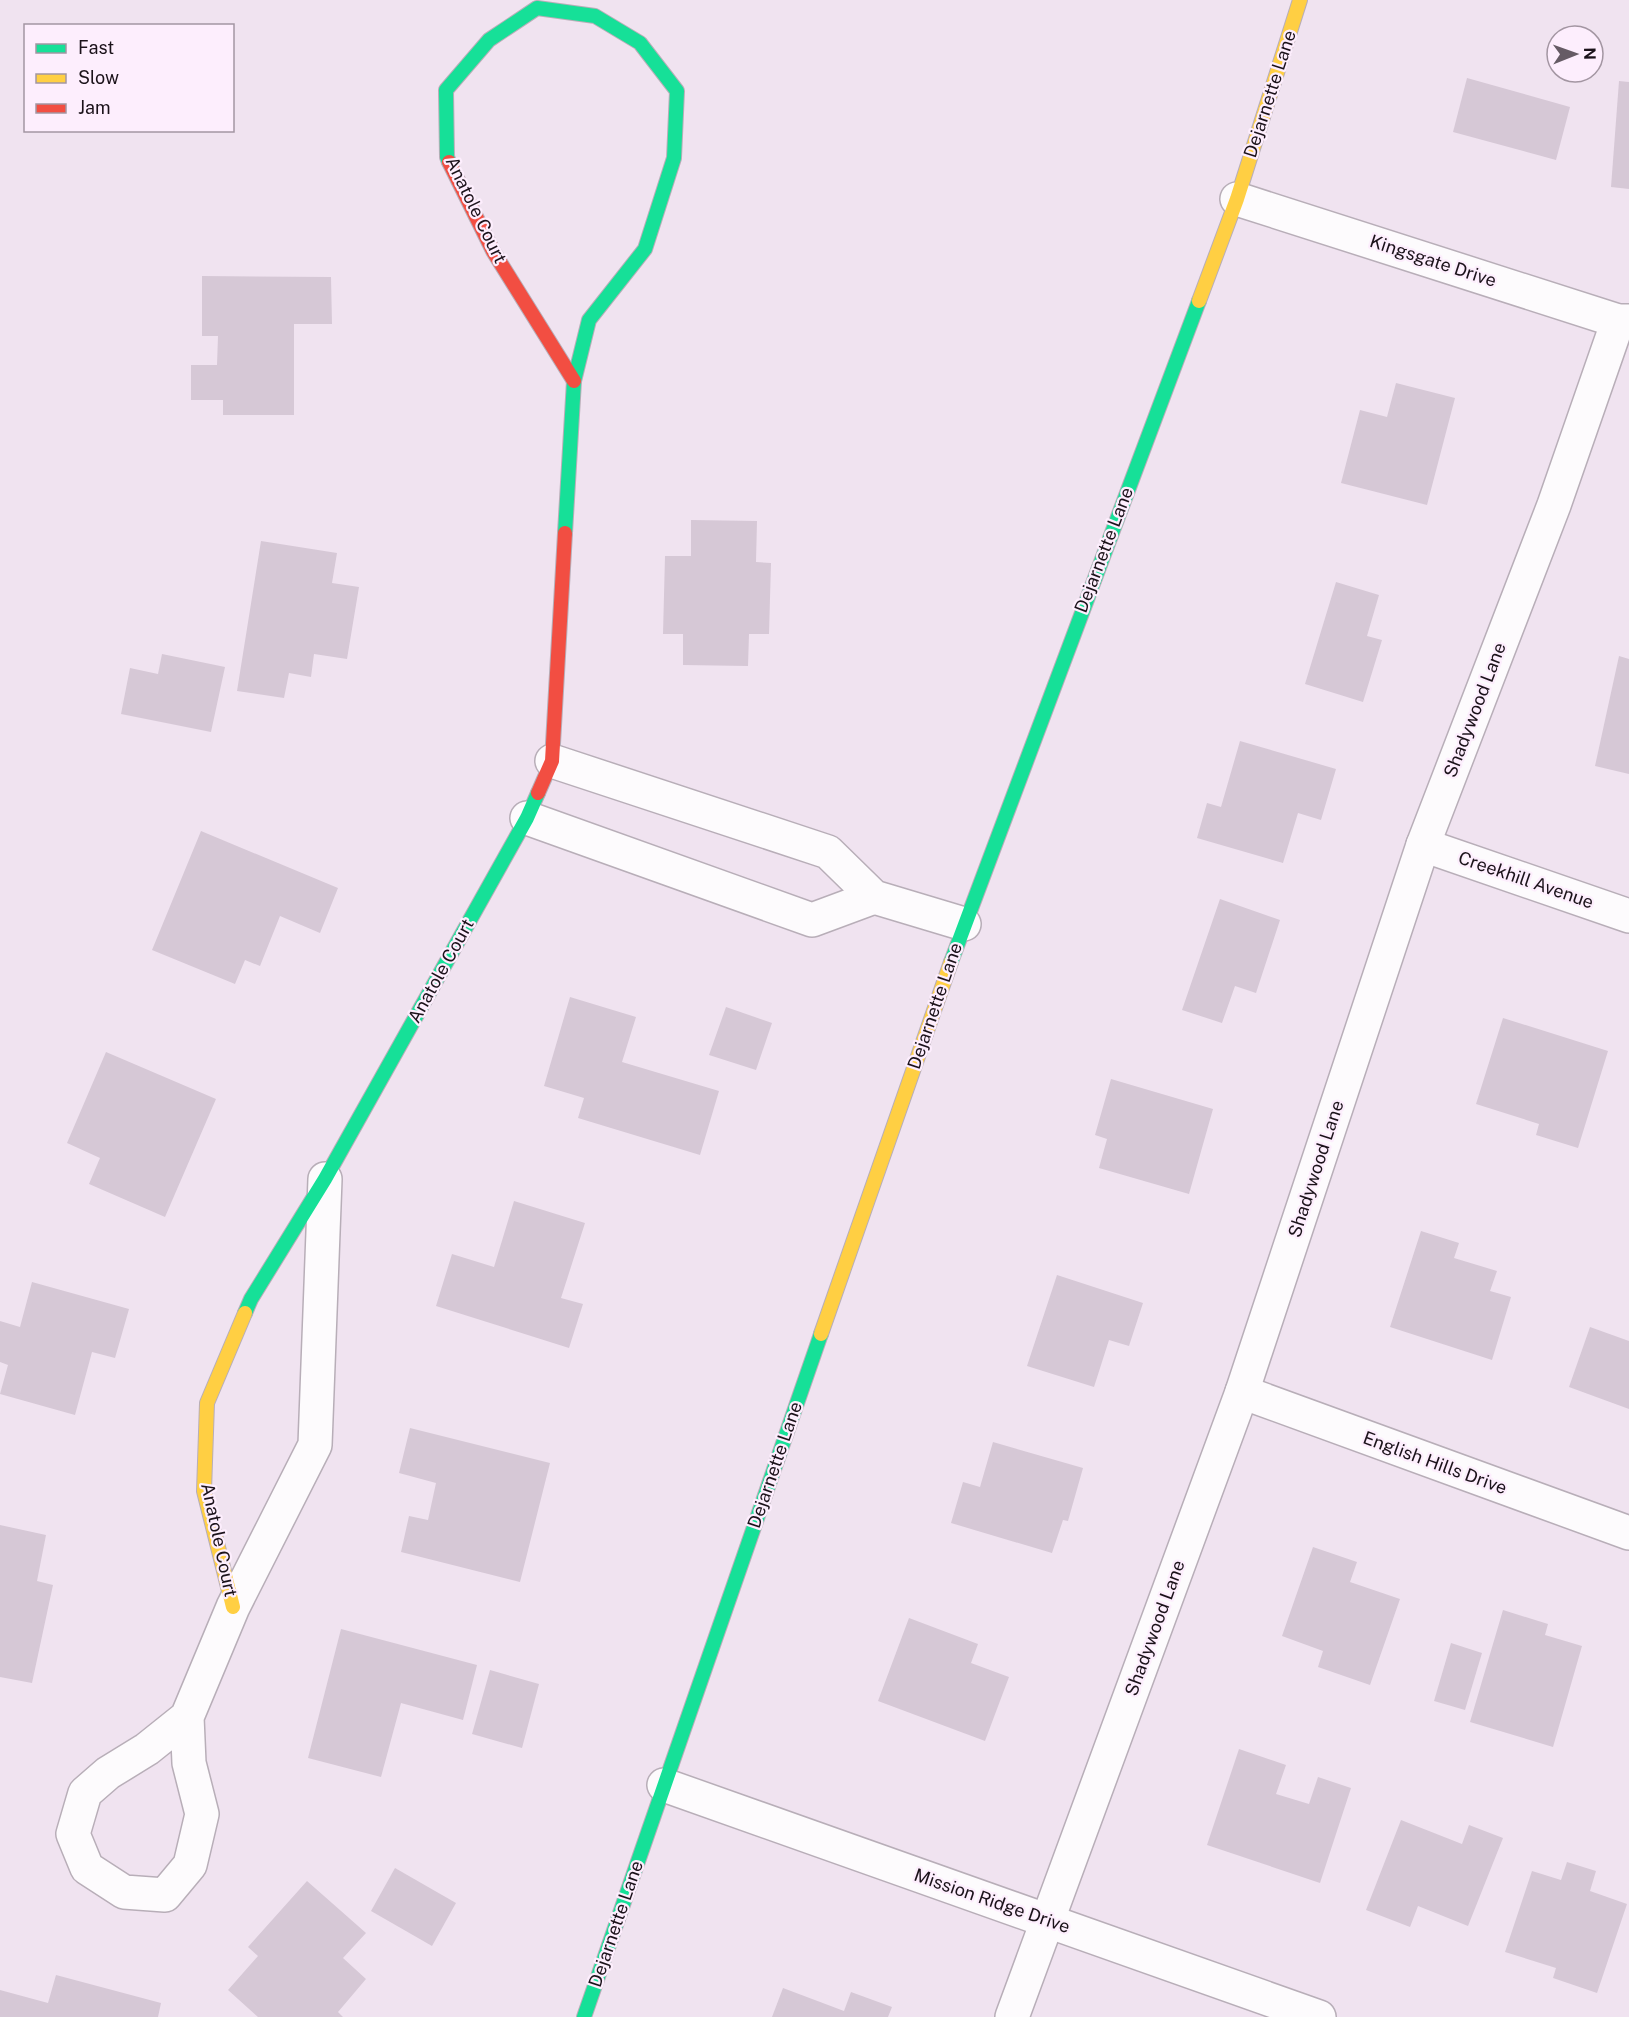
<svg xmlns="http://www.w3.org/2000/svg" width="1629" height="2017" font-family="'Public Sans',sans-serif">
	<rect width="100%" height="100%" fill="#f0e3f0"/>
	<g fill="#d6c8d6">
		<path d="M1467 78 1570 107 1556 160 1453 132Z"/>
		<path d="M1619 81 1629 82V189L1611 187Z"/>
		<path d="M202 276 331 277 332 324H294V415H223V400H191V365H217L218 336H202Z"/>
		<path d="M1396 383 1455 398 1427 505 1341 483 1360 410 1387 417Z"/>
		<path d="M691 520 757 521 756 562 771 563 769 634H749L748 666 683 665V634H663L665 556H691Z"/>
		<path d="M261 541 337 553 332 583 359 587 347 659 314 654 311 677 289 673 284 698 237 691Z"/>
		<path d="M1336 582 1379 595 1367 636 1382 640 1363 702 1305 684Z"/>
		<path d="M162 654 225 667 211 732 121 714 130 668 158 674Z"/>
		<path d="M1619 656 1629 659V774L1595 766Z"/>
		<path d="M1240 741 1336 769 1321 820 1298 813 1283 863 1197 838 1207 803 1221 807Z"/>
		<path d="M201 831 338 888 320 933 280 916 260 966 245 960 235 984 152 950Z"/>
		<path d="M1220 899 1280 920 1256 993 1235 986 1222 1023 1182 1010Z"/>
		<path d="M570 997 636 1017 622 1062 719 1091 700 1155 578 1118 584 1098 544 1086Z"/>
		<path d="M726 1007 772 1023 756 1070 709 1055Z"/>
		<path d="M1503 1018 1608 1051 1578 1148 1536 1135 1539 1124 1476 1104Z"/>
		<path d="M106 1052 216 1099 165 1217 89 1184 100 1158 67 1143Z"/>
		<path d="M1111 1079 1213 1109 1189 1194 1099 1168 1107 1139 1095 1135Z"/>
		<path d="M514 1201 585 1223 561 1298 583 1304 569 1348 436 1306 452 1254 494 1267Z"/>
		<path d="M1421 1231 1459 1243 1454 1258 1497 1271 1490 1291 1511 1297 1492 1360 1390 1327Z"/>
		<path d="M1057 1275 1143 1303 1129 1346 1109 1340 1094 1387 1027 1366Z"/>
		<path d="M32 1282 129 1309 115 1358 92 1352 75 1415 0 1394 8 1365 0 1362V1321L20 1327Z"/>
		<path d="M1590 1327 1629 1341V1409L1569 1387Z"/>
		<path d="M410 1428 550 1463 520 1582 401 1552 409 1516 428 1520 436 1483 399 1473Z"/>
		<path d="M993 1442 1083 1468 1068 1521 1063 1520 1052 1553 951 1523 963 1482 980 1487Z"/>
		<path d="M0 1525 46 1535 37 1581 53 1585 32 1683 0 1677Z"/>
		<path d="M1313 1547 1357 1562 1350 1582 1400 1599 1370 1685 1318 1667 1323 1651 1282 1636Z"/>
		<path d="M1503 1610 1548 1624 1545 1635 1582 1646 1553 1747 1470 1722Z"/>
		<path d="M909 1618 978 1644 971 1663 1009 1677 985 1741 878 1701Z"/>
		<path d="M341 1629 477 1665 463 1720 401 1703 381 1777 308 1758Z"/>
		<path d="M1451 1643 1482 1653 1465 1710 1434 1701Z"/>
		<path d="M490 1670 539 1684 522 1748 472 1734Z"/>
		<path d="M1239 1749 1286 1765 1276 1794 1309 1804 1318 1777 1351 1788 1320 1883 1207 1845Z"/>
		<path d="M1401 1820 1462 1844 1469 1825 1503 1838 1468 1926 1418 1906 1410 1927 1366 1910Z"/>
		<path d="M1567 1862 1596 1871 1590 1891 1627 1904 1597 1993 1553 1978 1556 1968 1505 1952 1532 1871 1561 1880Z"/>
		<path d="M395 1868 456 1903 432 1946 371 1911Z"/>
		<path d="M307 1881 366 1933 343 1958 366 1979 338 2012 343 2017H258L228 1990 258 1956 248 1947Z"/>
		<path d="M56 1975 161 2003 158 2017H0V1990L48 2003Z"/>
		<path d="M783 1988 844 2011 851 1992 892 2007 888 2017H772Z"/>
	</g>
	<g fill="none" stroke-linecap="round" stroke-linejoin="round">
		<defs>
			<g id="street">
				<path d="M1237 199 1618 321H1629"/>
				<path d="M552 761 828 852 874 897 964 924"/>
				<path d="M527 818 812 920 874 897"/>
				<path d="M1423 845 1629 916"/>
				<path d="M1242 1392 1629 1533"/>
				<path d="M187 1717 147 1749 108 1773 85 1793 73 1834 87 1868 124 1892 165 1895 190 1865 202 1814 189 1763 187 1717 233 1607 315 1445 325 1179"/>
				<path d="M664 1785 1319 2017"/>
				<path d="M1012 2017 1242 1392 1423 845 1554 505 1618 321"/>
			</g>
			<g id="fast">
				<path d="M449 162 447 157 446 90 489 40 537 8 595 16 640 43 677 91 674 158 645 249 589 320 574 381 565 533"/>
				<path d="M951 962 1199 301"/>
				<path d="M245 1313 251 1299 325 1179 527 818 538 793"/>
				<path d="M584 2017 821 1334"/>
			</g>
			<g id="slow">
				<path d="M1199 301 1237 199 1300 0"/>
				<path d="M821 1334 951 962"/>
				<path d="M233 1607 204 1491 207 1403 245 1313"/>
			</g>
			<g id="jam">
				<path d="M449 162 493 251 574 381"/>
				<path d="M538 793 552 761 565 533"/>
			</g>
		</defs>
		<use href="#street" stroke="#b8aeb8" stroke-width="36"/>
		<use href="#fast" stroke="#b8aeb8" stroke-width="16"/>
		<use href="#slow" stroke="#b8aeb8" stroke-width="16"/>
		<use href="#jam" stroke="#b8aeb8" stroke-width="16"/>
		<use href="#street" stroke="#fdfbfd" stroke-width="33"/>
		<use href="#fast" stroke="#16e098" stroke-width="14"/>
		<use href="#slow" stroke="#ffcf43" stroke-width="14"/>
		<use href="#jam" stroke="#f24e42" stroke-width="14"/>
	</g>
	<g text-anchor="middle" stroke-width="4.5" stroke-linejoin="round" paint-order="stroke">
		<g font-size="18" fill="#1b121a" stroke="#fdeefd">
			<text transform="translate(1270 94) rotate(-72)" y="6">Dejarnette Lane</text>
			<text transform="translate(476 210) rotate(64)" y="6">Anatole Court</text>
			<text transform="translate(1433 261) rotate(18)" y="6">Kingsgate Drive</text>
			<text transform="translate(1104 550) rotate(-69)" y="6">Dejarnette Lane</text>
			<text transform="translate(1475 710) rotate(-69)" y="6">Shadywood Lane</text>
			<text transform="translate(1526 880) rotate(19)" y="6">Creekhill Avenue</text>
			<text transform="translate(441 971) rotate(-61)" y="6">Anatole Court</text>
			<text transform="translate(935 1006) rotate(-71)" y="6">Dejarnette Lane</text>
			<text transform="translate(1316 1169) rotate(-72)" y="6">Shadywood Lane</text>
			<text transform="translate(1435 1463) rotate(20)" y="6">English Hills Drive</text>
			<text transform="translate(775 1465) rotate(-71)" y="6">Dejarnette Lane</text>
			<text transform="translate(219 1540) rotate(78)" y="6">Anatole Court</text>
			<text transform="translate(1155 1628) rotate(-70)" y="6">Shadywood Lane</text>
			<text transform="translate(992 1901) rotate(19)" y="6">Mission Ridge Drive</text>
			<text transform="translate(616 1924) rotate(-71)" y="6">Dejarnette Lane</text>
		</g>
	</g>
	<rect x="24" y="24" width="210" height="108" fill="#fdeefd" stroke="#a396a2" stroke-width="1.5"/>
	<rect x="36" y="44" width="30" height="9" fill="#16e098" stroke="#a396a2" stroke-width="1.5"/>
	<text x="78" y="54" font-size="18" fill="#1b121a">Fast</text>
	<rect x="36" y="74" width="30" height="9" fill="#ffcf43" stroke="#a396a2" stroke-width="1.5"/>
	<text x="78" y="84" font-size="18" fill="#1b121a">Slow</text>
	<rect x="36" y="104" width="30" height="9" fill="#f24e42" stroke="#a396a2" stroke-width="1.5"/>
	<text x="78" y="114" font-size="18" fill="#1b121a">Jam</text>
	<g transform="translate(1575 54) rotate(89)"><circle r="28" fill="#fdeefd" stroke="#a396a2" stroke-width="1.5"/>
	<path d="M0-4.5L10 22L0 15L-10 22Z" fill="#665b65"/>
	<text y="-9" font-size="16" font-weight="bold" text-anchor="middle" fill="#1b121a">N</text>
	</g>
</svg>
